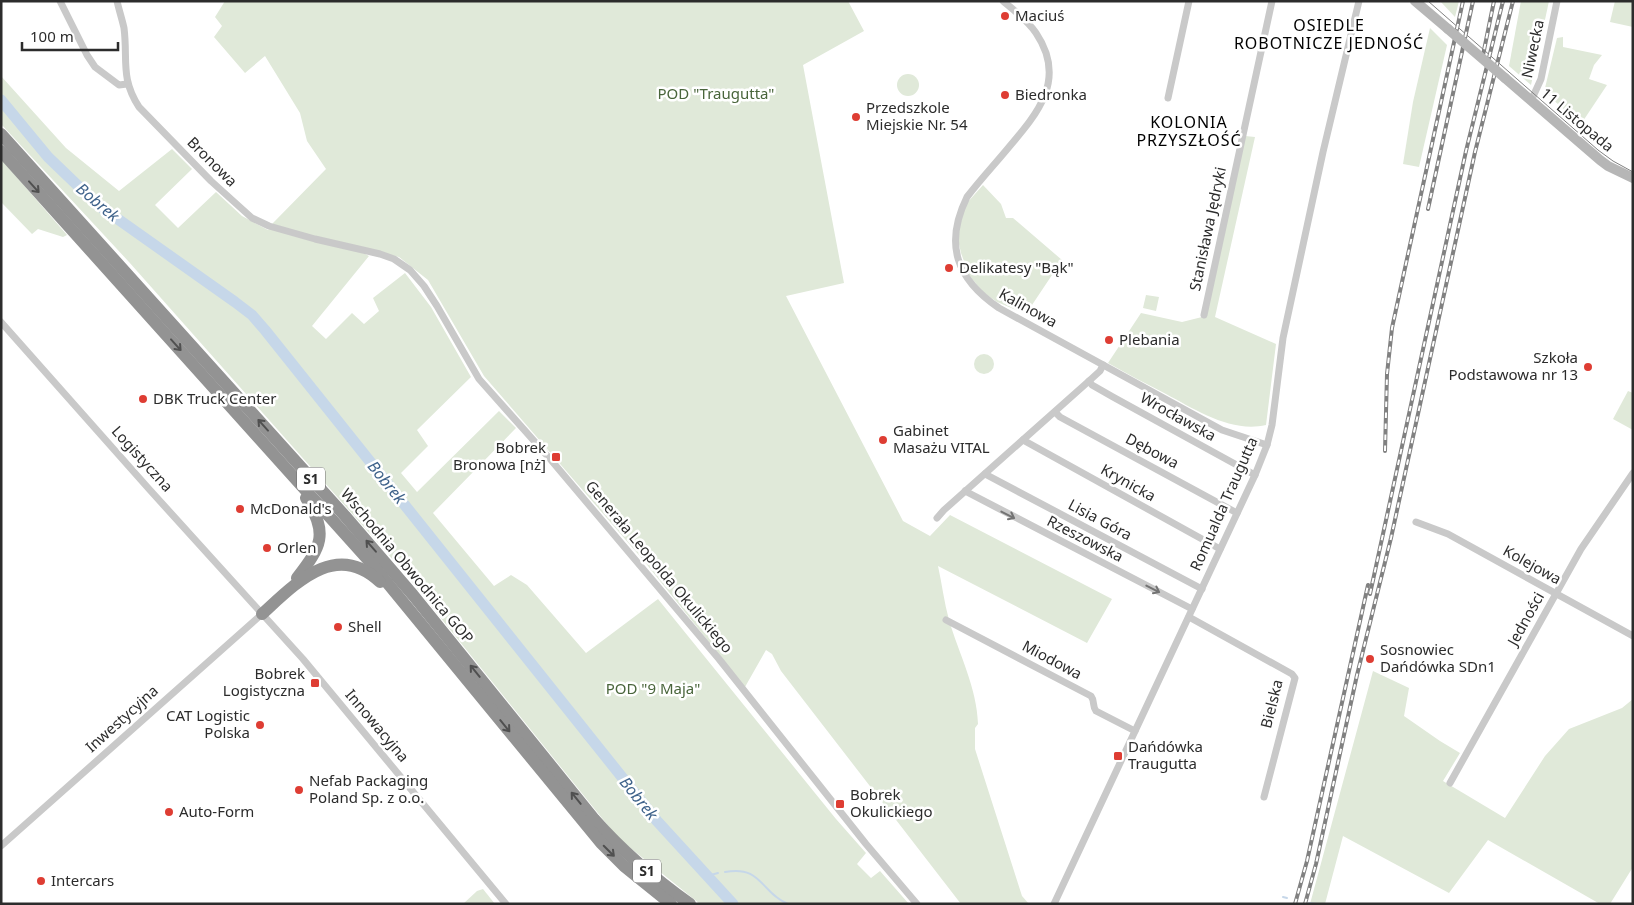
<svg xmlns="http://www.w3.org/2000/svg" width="1634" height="905" font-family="'Noto Sans',sans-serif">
	<rect width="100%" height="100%" fill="#fff"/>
	<g fill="#e0e9d9">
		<path d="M225 1H848L864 31 803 65 844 283 786 296 903 521 930 536 950 515 1112 599 1087 643 938 566C942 584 944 602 949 620 959 654 977 688 978 724L975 728V749L1022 896 1029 904H961L781 671 772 654 766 650 745 687 644 561 484 376 428 280 399 257 348 245 369 256 312 326 326 339 352 313 364 324 379 311 373 298 405 273 431 307 471 377 417 430 428 446 401 473 417 492 499 411 516 428 433 513 494 586 511 575 527 585 586 653 658 599 836 819 866 853 857 864 871 878 880 871 909 904H700L618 838 402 570 129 262 1 124V76L66 148 119 191 172 149 192 169 155 205 178 228 216 192 242 216 268 230 273 223 326 169 307 141 300 113 265 56 245 73 214 37 222 26 215 17Z"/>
		<path d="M1440 1H1459L1455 17Z"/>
		<path d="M1521 1H1549L1531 85 1509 66Z"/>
		<path d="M1615 1H1633V27L1610 22Z"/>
		<path d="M1430 28 1447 45 1419 167 1403 164 1413 102Z"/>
		<path d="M1563 37V47L1602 55 1594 65 1589 79 1607 85 1581 124 1551 98 1545 88 1557 38Z"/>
		<circle cx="908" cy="85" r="11"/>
		<path d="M1245 136 1255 137 1215 317 1276 344 1266 425C1231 433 1196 410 1166 394 1147 384 1127 374 1108 363L1141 313 1182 322 1206 316Z"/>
		<path d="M1 159 67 235 63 237 38 229 32 234 1 202Z"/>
		<path d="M983 185 1001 204 1006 218H1013L1062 260 1026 314 997 302 983 292 969 275 961 253 957 235 966 204Z"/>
		<path d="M1146 295 1159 297 1156 311 1143 308Z"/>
		<circle cx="984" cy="364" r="10"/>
		<path d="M1628 391 1633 393V430L1613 419Z"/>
		<path d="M1373 671 1409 688 1404 716 1440 741 1460 753 1443 781 1505 818 1545 756 1569 729 1622 708 1633 699V867L1610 904H1600L1488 840 1449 893 1343 836 1325 904H1310Z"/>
		<path d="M483 889 495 904H463L477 891Z"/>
	</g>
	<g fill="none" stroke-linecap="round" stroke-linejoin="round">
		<g stroke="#c6d7e9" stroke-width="2">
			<path d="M725 872C762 865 760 892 788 904"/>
			<path d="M707 876 718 873"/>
			<path d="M1283 897 1287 898"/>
			<path d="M1309 903 1317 904"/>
		</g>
		<path stroke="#c6d7e9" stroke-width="11" d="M1 100 48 157 98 205 235 302 252 315 265 330 657 821 733 904"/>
		<g stroke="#c9c9c9" stroke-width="7">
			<path d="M60 1 87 55 95 67 119 85 127 84"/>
			<path d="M117 1C119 10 122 19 124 28 128 59 120 78 139 107L211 181 252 218 269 226 315 239 380 254 394 259 410 270 424 286 437 306 479 379 551 460 719 659 866 844 917 904"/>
			<path d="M1003 1C1015 11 1027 20 1036 33 1067 79 1038 113 1009 147 995 164 980 180 967 197 944 244 956 279 999 308L1222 430 1267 445"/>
			<path d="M1168 98 1189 1"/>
			<path d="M1531 101 1541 79 1557 1"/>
			<path d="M1204 315 1272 1"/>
			<path d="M1 322 149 489 303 659 506 904"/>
			<path d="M1089 381 1092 385 1113 397 1255 475"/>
			<path d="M1055 412 1060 417 1237 513"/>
			<path d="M1023 440 1220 549"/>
			<path d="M985 474 1202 589"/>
			<path d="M965 491 1192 609"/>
			<path d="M937 518 944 510 1089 381 1100 371 1103 365"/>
			<path d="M1416 522 1448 534 1633 636"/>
			<path d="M1189 617 1292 674 1295 678 1264 797"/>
			<path d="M946 620 1091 696C1095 701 1092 706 1096 711L1135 731"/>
			<path d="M1450 783 1581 549 1633 473"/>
			<path d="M1 846 262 614"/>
			<path d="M1054 904 1255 475 1267 445 1272 425 1283 338 1323 152 1359 1"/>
		</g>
		<g stroke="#b6b6b6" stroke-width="10">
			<path d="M1415 1 1448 29"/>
			<path d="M1505 78 1600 160 1608 166 1633 178"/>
		</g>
		<g stroke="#939393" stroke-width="12">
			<path d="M1 134 345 516 413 595 594 819C623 852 655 879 690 904"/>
			<path d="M1 151 371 563 601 843 624 866 671 904"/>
			<path d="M297 578C321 547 329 534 306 498"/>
			<path d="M262 614C296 583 336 540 380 582"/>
		</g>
		<path stroke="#818181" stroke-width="1" d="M1428 1 1598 150 1613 161 1633 172"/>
		<defs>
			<g id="rail">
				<path d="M1482 60 1494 1"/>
				<path d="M1428 209 1473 1"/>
				<path d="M1385 451 1387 374 1392 328 1463 1"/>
				<path d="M1370 594 1466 151 1503 1"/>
				<path d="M1295 904 1307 861 1368 585"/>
				<path d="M1305 904 1316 864 1357 675 1391 538 1475 152 1513 1"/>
			</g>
		</defs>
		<use href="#rail" stroke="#818181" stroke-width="4"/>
		<use href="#rail" stroke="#fff" stroke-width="2" stroke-dasharray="5.5" stroke-linecap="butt"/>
		<path stroke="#b6b6b6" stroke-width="10" d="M1448 29 1505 78"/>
	</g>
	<defs><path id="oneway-shaft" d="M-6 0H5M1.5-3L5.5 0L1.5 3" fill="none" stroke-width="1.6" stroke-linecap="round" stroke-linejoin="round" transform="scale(1.25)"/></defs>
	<g stroke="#505050">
		<use href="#oneway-shaft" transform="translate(34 187) rotate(48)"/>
		<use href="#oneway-shaft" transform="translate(176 345) rotate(48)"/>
		<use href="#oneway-shaft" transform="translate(263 425) rotate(-132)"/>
		<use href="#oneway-shaft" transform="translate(371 546) rotate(-131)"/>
		<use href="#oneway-shaft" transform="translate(475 671) rotate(-129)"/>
		<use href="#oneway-shaft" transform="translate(505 726) rotate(51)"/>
		<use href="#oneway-shaft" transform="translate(576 798) rotate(-129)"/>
		<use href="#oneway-shaft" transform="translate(609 851) rotate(45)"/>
	</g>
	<g stroke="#737373">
		<use href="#oneway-shaft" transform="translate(1008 515) rotate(27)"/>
		<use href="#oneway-shaft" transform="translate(1153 589) rotate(27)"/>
	</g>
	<g fill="#de3d33" stroke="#fff" stroke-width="2">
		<circle cx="1005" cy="16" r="5"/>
		<circle cx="1005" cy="95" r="5"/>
		<circle cx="856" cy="117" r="5"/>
		<circle cx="949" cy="268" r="5"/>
		<circle cx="1109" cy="340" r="5"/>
		<circle cx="1588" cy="367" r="5"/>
		<circle cx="143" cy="399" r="5"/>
		<circle cx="883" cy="440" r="5"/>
		<rect x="551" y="452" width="10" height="10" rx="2.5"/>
		<circle cx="240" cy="509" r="5"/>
		<circle cx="267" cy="548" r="5"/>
		<circle cx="338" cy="627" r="5"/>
		<circle cx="1370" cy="659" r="5"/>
		<rect x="310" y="678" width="10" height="10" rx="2.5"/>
		<circle cx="260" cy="725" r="5"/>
		<rect x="1113" y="751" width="10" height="10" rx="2.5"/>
		<circle cx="299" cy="790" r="5"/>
		<rect x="835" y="799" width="10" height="10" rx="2.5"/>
		<circle cx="169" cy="812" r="5"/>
		<circle cx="41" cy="881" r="5"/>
	</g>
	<g text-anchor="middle" stroke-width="5" stroke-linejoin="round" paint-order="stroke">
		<g fill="#fff" stroke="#6b6b6b" stroke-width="1">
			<rect x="297" y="467.5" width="28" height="23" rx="4"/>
			<rect x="633" y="859.5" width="28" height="23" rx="4"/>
		</g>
		<g font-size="14" font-weight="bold" fill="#2c2c2c">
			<text x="311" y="484">S1</text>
			<text x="647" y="876">S1</text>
		</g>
		<g font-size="15" fill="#2c2c2c" stroke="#fff" text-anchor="start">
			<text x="1015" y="21">Maciuś</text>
			<text x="1015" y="100">Biedronka</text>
			<text x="866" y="113">Przedszkole<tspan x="866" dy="17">Miejskie Nr. 54</tspan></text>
			<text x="959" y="273">Delikatesy "Bąk"</text>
			<text x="1119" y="345">Plebania</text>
			<text x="1578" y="363" text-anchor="end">Szkoła<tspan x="1578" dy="17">Podstawowa nr 13</tspan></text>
			<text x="153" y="404">DBK Truck Center</text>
			<text x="893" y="436">Gabinet<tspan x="893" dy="17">Masażu VITAL</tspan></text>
			<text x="546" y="453" text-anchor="end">Bobrek<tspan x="546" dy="17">Bronowa [nż]</tspan></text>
			<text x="250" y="514">McDonald's</text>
			<text x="277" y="553">Orlen</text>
			<text x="348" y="632">Shell</text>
			<text x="1380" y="655">Sosnowiec<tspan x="1380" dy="17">Dańdówka SDn1</tspan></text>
			<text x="305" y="679" text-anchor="end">Bobrek<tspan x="305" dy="17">Logistyczna</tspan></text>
			<text x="250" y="721" text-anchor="end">CAT Logistic<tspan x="250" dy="17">Polska</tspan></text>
			<text x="1128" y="752">Dańdówka<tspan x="1128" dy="17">Traugutta</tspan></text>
			<text x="309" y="786">Nefab Packaging<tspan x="309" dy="17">Poland Sp. z o.o.</tspan></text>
			<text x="850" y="800">Bobrek<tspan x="850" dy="17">Okulickiego</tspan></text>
			<text x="179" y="817">Auto-Form</text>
			<text x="51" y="886">Intercars</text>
		</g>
		<g font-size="15" fill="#2c2c2c" stroke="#fff">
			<text transform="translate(1533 49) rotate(-78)" y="5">Niwecka</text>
			<text transform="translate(1577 120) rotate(40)" y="5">11 Listopada</text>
			<text transform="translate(212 162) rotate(45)" y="5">Bronowa</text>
			<text transform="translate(1208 229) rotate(-78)" y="5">Stanisława Jędryki</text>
			<text transform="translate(1028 308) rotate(29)" y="5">Kalinowa</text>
			<text transform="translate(1178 417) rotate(29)" y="5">Wrocławska</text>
			<text transform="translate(1152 451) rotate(28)" y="5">Dębowa</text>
			<text transform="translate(142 459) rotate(48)" y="5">Logistyczna</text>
			<text transform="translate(1128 483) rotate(29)" y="5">Krynicka</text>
			<text transform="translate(1224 504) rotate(-66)" y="5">Romualda Traugutta</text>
			<text transform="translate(1100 520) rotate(28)" y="5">Lisia Góra</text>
			<text transform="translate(1085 539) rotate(27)" y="5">Rzeszowska</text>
			<text transform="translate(1532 565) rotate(29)" y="5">Kolejowa</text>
			<text transform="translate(407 566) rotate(50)" y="5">Wschodnia Obwodnica GOP</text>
			<text transform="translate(659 567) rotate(50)" y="5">Generała Leopolda Okulickiego</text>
			<text transform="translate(1526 619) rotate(-61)" y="5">Jedności</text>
			<text transform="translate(1052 660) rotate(28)" y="5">Miodowa</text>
			<text transform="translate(1272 704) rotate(-76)" y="5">Bielska</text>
			<text transform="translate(122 719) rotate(-42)" y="5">Inwestycyjna</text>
			<text transform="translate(377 726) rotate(50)" y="5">Innowacyjna</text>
		</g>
		<g font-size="15" fill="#49653b" stroke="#fff">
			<text x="716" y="99">POD "Traugutta"</text>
			<text x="653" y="694">POD "9 Maja"</text>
		</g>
		<g font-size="16" letter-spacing="1" fill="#000" stroke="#fff">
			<text x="1329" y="31">OSIEDLE<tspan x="1329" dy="18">ROBOTNICZE JEDNOŚĆ</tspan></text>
			<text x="1189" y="128">KOLONIA<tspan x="1189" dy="18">PRZYSZŁOŚĆ</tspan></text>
		</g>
		<g font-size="16" font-style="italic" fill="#3e628a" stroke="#fff">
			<text transform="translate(98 202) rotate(40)" y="6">Bobrek</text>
			<text transform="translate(387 482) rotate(51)" y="6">Bobrek</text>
			<text transform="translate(639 798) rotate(51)" y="6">Bobrek</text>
		</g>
	</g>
	<rect width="1634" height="905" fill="none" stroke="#2c2c2c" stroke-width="5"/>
	<path d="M22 42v8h96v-8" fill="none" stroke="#2c2c2c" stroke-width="2.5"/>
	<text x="30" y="42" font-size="15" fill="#2c2c2c" stroke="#ffffff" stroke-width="4" paint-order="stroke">100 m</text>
</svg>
